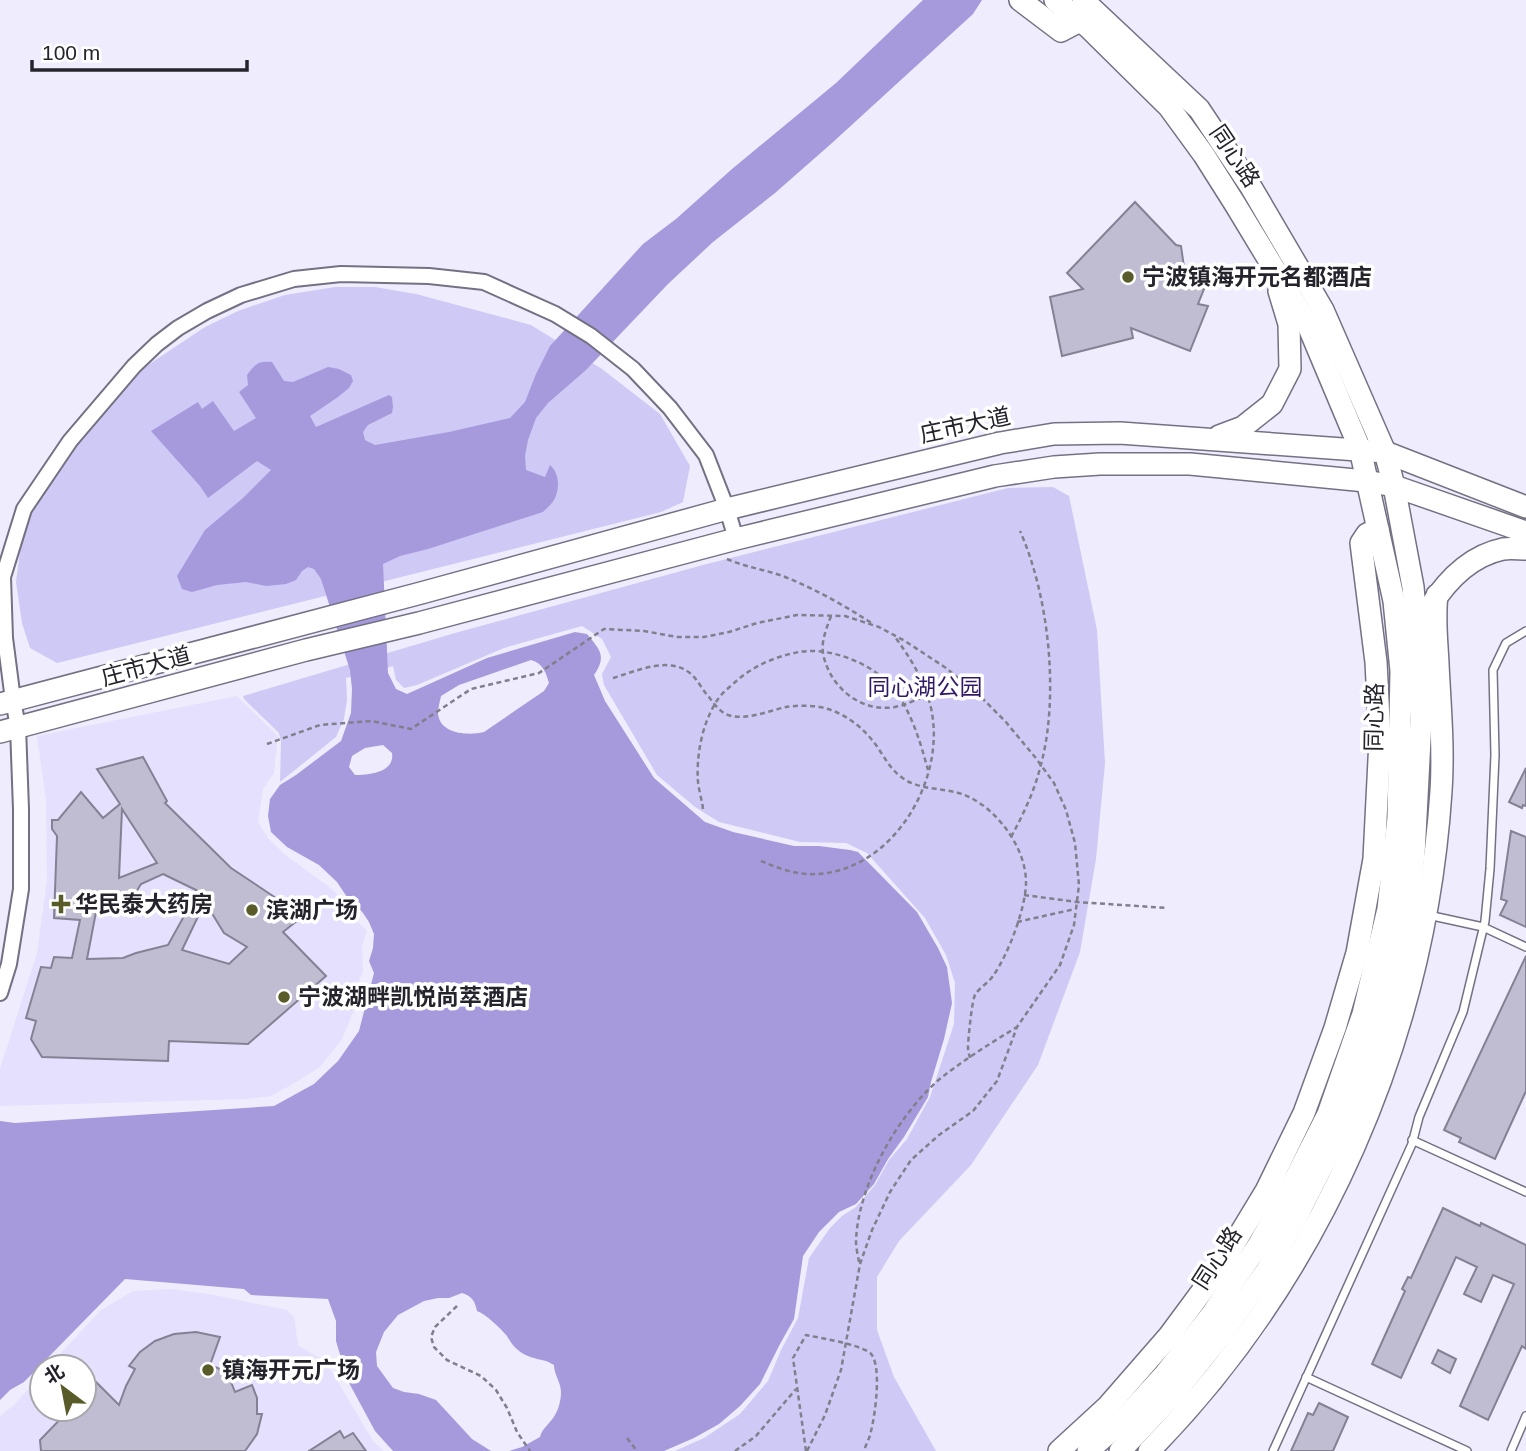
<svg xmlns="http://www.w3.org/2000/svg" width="1526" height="1451" font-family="Arial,'Noto Sans SC',sans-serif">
	<rect width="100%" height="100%" fill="#eeecfd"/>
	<g fill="#e4e0fd">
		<path d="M237 696 278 736 274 773 263 789 258 822 268 838 284 854 328 886 347 903 357 921 367 931 362 946 363 971 359 981 353 1013 342 1039 320 1067 298 1081 271 1096 245 1099 0 1106V1069L37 953 47 880 46 799 37 736Z"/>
		<path d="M172 1289 214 1295 287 1310 294 1317 298 1345 326 1362 373 1441 384 1451H0V1416L14 1405 42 1374V1409H84V1367H48L101 1310 133 1291Z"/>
	</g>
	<g fill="#cfc9f6">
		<path d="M335 287H375L416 294 531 325 602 369 660 414 690 466 683 502 661 512 57 663 30 648 22 623 16 582 25 513 71 446 145 367 205 327 238 311 285 295Z"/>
		<path d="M1053 487 1069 496 1097 630 1105 763 1096 859 1080 952 1038 1065 971 1165 899 1241 877 1277V1330L894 1377 936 1451H675L704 1438 740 1414 768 1381 781 1350 798 1318 809 1258 830 1228 842 1216 856 1207 875 1185 889 1160 907 1139 930 1097 954 1024 955 983 946 955 925 918 867 853 846 843 800 842 719 822 695 807 657 775 604 685 602 674 611 657 602 639 582 626 504 648 417 685 404 688 396 680 393 666 346 678 347 700 344 719 336 737 280 782 281 742 279 733 244 699 243 696 455 633 703 565 1008 488Z"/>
	</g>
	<path fill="#a69adc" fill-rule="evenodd" d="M923 0H982L973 14 832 143 775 193 713 242 668 284 586 370 548 403 536 418 528 440 525 456 526 470 545 477 550 465C559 473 560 487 555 498 553 503 547 508 543 512L428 549 400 556 383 564 388 673 396 689 407 694 487 658 575 632 587 634C600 650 607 656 594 675L605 701 654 778 705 822 733 832 794 846H819L850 850 858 852 917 912 938 948 947 967 952 1003 944 1039 931 1082 928 1097 904 1137 888 1159 874 1184 856 1204 839 1212 819 1232 803 1256 794 1319 780 1344 760 1384 740 1406 719 1424 694 1438 664 1451H509L522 1447 540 1437C542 1430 545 1428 549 1423 557 1415 561 1403 561 1392 561 1382 554 1375 554 1365 542 1357 531 1361 518 1350 513 1346 510 1341 507 1336 499 1327 487 1315 477 1311 475 1301 472 1296 462 1293L449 1298H438L424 1301 398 1315 384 1332 376 1352 377 1366 393 1388 404 1392 419 1394 436 1400 472 1439 491 1451H393L375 1431 348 1381 336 1341V1321L328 1299 251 1295 244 1289 125 1279 24 1382 10 1390 0 1400V1121L15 1123 274 1106 314 1084 338 1061 359 1031 374 973 369 961 373 948 374 934 369 922 363 913 355 904 349 900 337 882 319 865 287 847 271 832 268 816 270 799 280 785 296 775 341 741 351 713 352 689 350 670 321 579 314 569 308 567 302 571 296 580 286 584 266 586 246 582 217 585 192 592 182 589 177 576 205 530 243 498 271 470 257 461 208 498 200 486 151 431 198 402 202 409 213 401 234 431 256 418 239 392 248 385 247 375C256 364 257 361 272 362L284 381 293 382 328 367 339 369 351 375 353 381 349 388 338 397 310 416 316 427 389 395 392 397 393 407 392 413 368 425 363 432 365 440 375 445 449 432 510 418 525 402 536 374 550 346 643 244 676 219 732 169 836 83ZM531 660C543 663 546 673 549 683L544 691 484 732C468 736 439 734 438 713 438 708 440 701 441 696L459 685ZM383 745 392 753C395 772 370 775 355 775L349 767 352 756 365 748Z"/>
	<g fill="#c0bdd2" stroke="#848194" stroke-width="2" fill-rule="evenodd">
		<path d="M1135 202 1176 245 1181 246 1186 281 1204 289 1198 304 1208 306 1190 351 1131 328 1133 338 1062 356 1050 297 1083 289 1067 273Z"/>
		<path d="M143 757 167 801 165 803 231 868 303 916 283 932 326 976 248 1044 169 1041 168 1061 42 1057 31 1039 36 1021 26 1018 41 967 51 968 54 957 72 958 80 920 54 918 57 836 52 829V820H58L81 792 103 818 120 804 97 769ZM122 809 157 863 119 878ZM163 874 198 891 168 945 136 953 123 958 87 959 96 912 102 908 130 902 141 884ZM205 902 224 933 247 947 229 964 182 950Z"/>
		<path d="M1526 768V806L1523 805 1522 808 1509 802Z"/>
		<path d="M1511 831 1526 837V927L1500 915 1507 901 1501 899Z"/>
		<path d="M1526 956V1091L1495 1159 1459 1142 1461 1138 1444 1130Z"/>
		<path d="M1443 1208 1480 1226 1481 1223 1526 1245V1349L1522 1346 1488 1420 1460 1406 1514 1284 1493 1275 1481 1302 1464 1294 1477 1267 1456 1257 1401 1378 1372 1364 1405 1291 1402 1289 1408 1277 1411 1278Z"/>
		<path d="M196 1332 220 1337 210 1365 218 1368 225 1374 231 1382 235 1392 252 1385 257 1398V1414H262L257 1434 245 1451H41L40 1440 70 1409H84V1394L96 1382 119 1405 126 1386 135 1369 129 1366 140 1352 155 1341 174 1334Z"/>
		<path d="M1438 1350 1456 1359 1450 1373 1432 1363Z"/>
		<path d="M1319 1403 1348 1417 1333 1451H1291L1308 1413 1313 1415Z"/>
		<path d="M340 1431 344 1438 353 1433 366 1451H309Z"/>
	</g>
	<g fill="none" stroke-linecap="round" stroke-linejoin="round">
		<defs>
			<g id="lane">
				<path d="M1428 915 1483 927 1526 947"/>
				<path d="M1412 1140 1526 1192"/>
				<path d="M1306 1377 1467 1451"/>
				<path d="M1273 1451 1412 1144 1419 1117 1463 1012 1485 921 1490 869 1495 755 1493 670 1506 643 1526 631"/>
				<path d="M1511 1451 1526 1416"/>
			</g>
			<path id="street" d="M0 993 9 964 21 889V809L18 727 13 700 5 638 3 577 24 509 70 441 134 366 157 344 178 328 207 311 241 295 294 279 341 274 429 276 484 282 555 314 591 336 633 369 670 408 706 455 727 509 736 539"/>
			<g id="secondary">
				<path d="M1020 0 1061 31 1080 21"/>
				<path d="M1055 0 1088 27 1169 107 1204 155 1235 204 1307 323 1360 449 1394 601 1401 671 1398 818 1388 909 1363 1014 1328 1114 1297 1175 1259 1244 1212 1314 1165 1374 1121 1422 1088 1451"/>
				<path d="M1083 0 1199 109 1251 187 1323 310 1385 452 1394 486 1413 587 1418 646 1421 720 1414 855 1407 910 1380 1027 1339 1133 1295 1220 1267 1270 1223 1333 1175 1393 1120 1451"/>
				<path d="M1219 436 1243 427 1272 404 1290 369 1289 324 1279 291"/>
				<path d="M1430 607C1447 580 1470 556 1503 549 1510 548 1519 549 1526 549"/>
				<path d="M0 704 421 593 727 509 1000 443 1054 434 1120 433 1385 452 1526 507"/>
				<path d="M0 732 306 650 419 623 736 539 995 476 1054 467 1100 464H1190L1366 481 1394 486 1526 532"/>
				<path d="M1059 1451 1108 1406 1169 1336 1220 1267 1266 1191 1304 1113 1335 1028 1357 953 1374 859 1380 740 1376 662 1361 543 1367 534 1378 529"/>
				<path d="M1149 1451C1322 1275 1425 1037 1441 791 1444 749 1440 706 1438 664 1437 641 1434 619 1437 595"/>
			</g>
		</defs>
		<use href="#lane" stroke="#737183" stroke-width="10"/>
		<use href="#street" stroke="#737183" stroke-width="18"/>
		<use href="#secondary" stroke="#737183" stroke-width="24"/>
		<g stroke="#807f8b" stroke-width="2.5" stroke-dasharray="5 3.5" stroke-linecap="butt">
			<path d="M727 559C747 568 770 570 790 579 819 591 847 607 873 624"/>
			<path d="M831 616C827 627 821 641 823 653 829 687 861 713 895 707 906 705 916 700 926 695"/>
			<path d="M613 678C637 671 672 654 693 676 699 682 703 691 709 697 714 704 720 712 728 715 746 721 768 711 786 707 798 705 816 705 828 709 850 716 868 732 880 751 886 760 891 769 900 776 915 789 937 788 955 792 991 800 1026 845 1026 882 1026 908 1008 955 993 976 988 983 978 989 975 995 972 1000 968 1040 968 1047 968 1051 969 1054 970 1058"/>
			<path d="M267 744 320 725 371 721 411 729 471 689 539 673 604 629 644 631 677 637H704L729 632 757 623 797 615 845 616 879 627 905 641 946 668 979 695 1005 721 1035 757 1054 783 1066 810 1075 843 1079 885 1074 925 1060 965 1017 1027 997 1081 973 1111 939 1135 911 1160 890 1192 872 1230 860 1264 841 1370 825 1415 807 1451"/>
			<path d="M703 809C702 800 699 791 698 782 696 757 702 725 715 704 719 696 726 690 733 684 750 668 771 658 794 653 826 645 871 662 892 687 911 710 920 741 928 770"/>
			<path d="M1011 837C1023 815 1034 792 1040 768 1060 698 1049 596 1020 531"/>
			<path d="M761 861C775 867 791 873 807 874 887 878 945 786 932 713 927 685 912 660 895 637"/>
			<path d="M1024 895 1077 902 1167 908"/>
			<path d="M1017 922 1075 909"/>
			<path d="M859 1262C858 1256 856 1248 856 1241 858 1185 898 1114 941 1078 965 1059 991 1043 1017 1027"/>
			<path d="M457 1306 435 1327 431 1337 434 1347 447 1360 481 1376 496 1390 507 1408 517 1432 530 1451"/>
			<path d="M627 1438 637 1451"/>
			<path d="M735 1451 756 1436 796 1389"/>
			<path d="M806 1451 793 1358 806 1335C825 1339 853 1343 869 1352 883 1361 875 1416 871 1431 870 1438 866 1444 864 1451"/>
		</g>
		<use href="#lane" stroke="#fff" stroke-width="7"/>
		<use href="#street" stroke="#fff" stroke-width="14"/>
		<use href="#secondary" stroke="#fff" stroke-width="21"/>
	</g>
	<g fill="#595c29" stroke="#fff" stroke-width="2.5">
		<circle cx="1128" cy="277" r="7"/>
		<path d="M57.5 893.5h7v7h7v7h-7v7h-7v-7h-7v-7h7z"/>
		<circle cx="252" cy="910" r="7"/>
		<circle cx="284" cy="997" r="7"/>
		<circle cx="208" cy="1370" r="7"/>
	</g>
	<g text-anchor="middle" stroke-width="7" stroke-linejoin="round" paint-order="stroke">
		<g font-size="23" fill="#25242c" stroke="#fff">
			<text transform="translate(1235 156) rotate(56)" y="8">同心路</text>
			<text transform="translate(965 425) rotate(-12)" y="8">庄市大道</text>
			<text transform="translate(146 666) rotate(-15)" y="8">庄市大道</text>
			<text transform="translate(1374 717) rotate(-89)" y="8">同心路</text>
			<text transform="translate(1217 1258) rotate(-57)" y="8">同心路</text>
		</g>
		<g font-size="23" font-weight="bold" fill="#25242c" stroke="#fff" text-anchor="start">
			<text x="1142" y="285">宁波镇海开元名都酒店</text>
			<text x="75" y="912">华民泰大药房</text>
			<text x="266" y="918">滨湖广场</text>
			<text x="298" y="1005">宁波湖畔凯悦尚萃酒店</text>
			<text x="222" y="1378">镇海开元广场</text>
		</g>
		<g font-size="23" fill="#311965" stroke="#fff">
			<text x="925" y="695">同心湖公园</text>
		</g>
	</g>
	<g transform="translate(63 1388) rotate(328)"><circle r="33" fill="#ffffff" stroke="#a8a7ab" stroke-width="2"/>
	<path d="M0-5L12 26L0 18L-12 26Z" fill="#595c29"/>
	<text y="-10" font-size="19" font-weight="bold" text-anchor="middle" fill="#25242c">北</text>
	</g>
	<path d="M32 60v10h215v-10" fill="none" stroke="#25242c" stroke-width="3.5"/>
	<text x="42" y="60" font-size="21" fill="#25242c" stroke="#ffffff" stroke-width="5" paint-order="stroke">100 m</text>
</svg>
